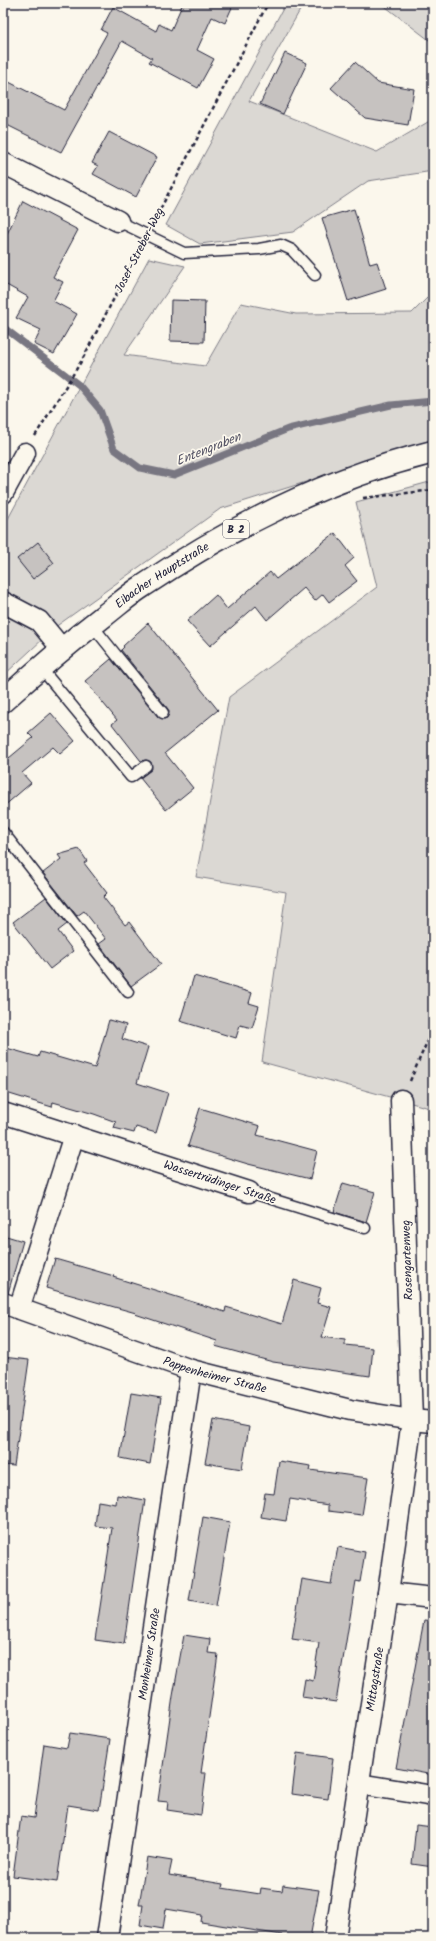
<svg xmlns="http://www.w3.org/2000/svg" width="436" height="1941" font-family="Kalam,sans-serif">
	<rect width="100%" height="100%" fill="#fbf7ec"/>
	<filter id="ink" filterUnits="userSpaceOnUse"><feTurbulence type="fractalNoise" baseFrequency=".025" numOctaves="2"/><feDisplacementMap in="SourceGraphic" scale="8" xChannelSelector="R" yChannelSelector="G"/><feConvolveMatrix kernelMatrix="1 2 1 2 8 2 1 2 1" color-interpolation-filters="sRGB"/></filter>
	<g filter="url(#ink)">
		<g fill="#dbd8d3" stroke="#7e7d87">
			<path d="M286 3H304L249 101 377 152 433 119V171L368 181 293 232 200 244 166 225Z"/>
			<path d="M379 3H433V43L382 4Z"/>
			<path d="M149 258 185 266 124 355 205 366 241 303 296 314 412 313 433 292V442L220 509 58 625 3 676V528Z"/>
			<path d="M433 481V1111L426 1107 262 1062 286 892 196 877 229 697 377 587 356 502Z"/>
		</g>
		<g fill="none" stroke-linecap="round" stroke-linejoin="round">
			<path stroke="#787681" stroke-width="7" d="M3 327 79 385 100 410 114 449 140 468 174 475 288 429 391 405 433 401"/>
		</g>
		<g fill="#c6c2c0" stroke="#22223b">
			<path d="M183 3H234L225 23 212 17 197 50 214 59 198 88 149 62 152 58 122 41 61 152 3 123V79L64 110 107 33 101 30 113 7 156 31 159 24 171 30Z"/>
			<path d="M285 53 307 63 283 114 260 104Z"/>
			<path d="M355 62 378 83 414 89 408 125 365 118 331 88Z"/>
			<path d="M109 132 157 157 136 197 93 174 98 166 92 163Z"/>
			<path d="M23 201 78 230 53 277 63 282 53 301 77 314 54 354 34 344 41 330 16 318 28 297 3 283V242Z"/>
			<path d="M354 209 370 264 377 262 386 289 348 301 322 218Z"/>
			<path d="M171 300 205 301 204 342 170 341Z"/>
			<path d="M335 533 354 558 345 566 357 581 329 602 323 594 315 601 304 588 267 620 256 606 210 646 187 621 216 595 227 609 270 572 276 579Z"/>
			<path d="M38 542 54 563 33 579 17 559Z"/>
			<path d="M148 623 218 710 165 753 193 788 166 810 140 778 152 769 151 762 146 760 141 761 112 724 117 720 85 681 111 659 158 717 164 719 167 718 169 712 168 709 121 650 124 647 123 646Z"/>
			<path d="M51 713 75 741 60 754 53 747 22 773 31 783 3 807V751L9 758 33 738 28 733Z"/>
			<path d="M79 849 87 861 84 863 107 893 103 897 125 925 129 922 161 964 131 986 99 944 106 939 84 911 77 916 43 873 61 859 58 855Z"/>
			<path d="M46 897 67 924 58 931 73 951 50 969 13 922Z"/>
			<path d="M194 976 252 993 249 1003 259 1006 252 1028 240 1025 236 1038 180 1021Z"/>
			<path d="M109 1020 126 1025 122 1039 148 1047 137 1083 168 1093 156 1133 136 1127 134 1133 114 1128 116 1122 94 1114 53 1102 52 1107 3 1092V1047L38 1057 40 1052 95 1068Z"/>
			<path d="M200 1108 260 1126 257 1135 317 1151 310 1179 248 1164 188 1146Z"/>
			<path d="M343 1183 375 1192 366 1222 334 1212Z"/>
			<path d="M3 1235 23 1241 8 1293 3 1292Z"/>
			<path d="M55 1259 114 1276 113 1277 225 1312 226 1307 282 1324 294 1280 321 1288 317 1303 331 1307 322 1337 345 1340V1345L373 1348 370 1376 273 1362 215 1346 217 1341 135 1314 136 1313 46 1288Z"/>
			<path d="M3 1357 29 1360 14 1466 3 1465Z"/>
			<path d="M131 1393 161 1398 150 1464 120 1458Z"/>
			<path d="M213 1420 249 1427 242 1469 205 1463Z"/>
			<path d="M279 1461 311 1466 310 1470 368 1478 362 1515 328 1511V1505L290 1499 286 1521 261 1517 265 1493 274 1494Z"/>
			<path d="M117 1495 145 1500 124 1644 95 1640 112 1528 95 1526 98 1501 116 1504Z"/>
			<path d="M203 1517 230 1522 216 1606 189 1601Z"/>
			<path d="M338 1547 365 1552 360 1582 356 1581 336 1702 302 1697 305 1679 313 1681 319 1643 292 1639 302 1579 331 1584Z"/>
			<path d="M424 1620 433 1621V1775L396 1768Z"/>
			<path d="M184 1635 210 1639 208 1653 218 1654 201 1773H206L201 1815 167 1810 168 1802 158 1801 173 1696Z"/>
			<path d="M70 1733 110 1739 99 1810 68 1805 57 1882 13 1876 21 1816 34 1818 44 1744 67 1748Z"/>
			<path d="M297 1753 333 1758 328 1799 292 1794Z"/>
			<path d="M416 1825 433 1827V1867L412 1864Z"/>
			<path d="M147 1857 172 1861 169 1875 223 1884 222 1888 260 1894 261 1888 282 1891 283 1885 319 1890 310 1938H281L282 1935 201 1922 202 1915 166 1909 163 1929 140 1925 143 1905H139Z"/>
		</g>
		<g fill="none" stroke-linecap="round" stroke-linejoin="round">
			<defs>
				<g id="service">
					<path d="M118 221 184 253 259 249 281 245 292 250 315 275"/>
					<path d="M92 625 163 713"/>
					<path d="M40 667 131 777 146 766"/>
					<path d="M3 832 128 992"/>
					<path d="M249 1192 365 1228"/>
				</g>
				<g id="minor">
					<path d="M3 163 118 221"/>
					<path d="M3 493 25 453"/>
					<path d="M3 602 39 621 62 649"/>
					<path d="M3 1113 249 1192"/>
					<path id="s1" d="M3 1303 191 1370 350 1410 412 1420 433 1422"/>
					<path d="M19 1309 74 1135"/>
					<path d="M388 1593 433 1598"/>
					<path d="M359 1784 433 1796"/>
					<path id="s2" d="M107 1938 191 1370"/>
					<path id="s3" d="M335 1938 388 1593 412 1420 401 1100"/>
				</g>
				<g id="primary">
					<path id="s4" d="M3 701C36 671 70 642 105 615 118 605 130 594 143 586 232 526 329 478 433 452"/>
				</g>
			</defs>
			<use href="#service" stroke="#22223b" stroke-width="13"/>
			<use href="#minor" stroke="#22223b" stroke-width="23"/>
			<use href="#primary" stroke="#22223b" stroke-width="25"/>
			<g stroke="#22223b" stroke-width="2.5" stroke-dasharray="4 3" stroke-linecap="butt">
				<path d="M154 221 268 3"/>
				<path d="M35 436 82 360 139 250"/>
				<path d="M363 498 433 490"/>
				<path d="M410 1081 433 1028"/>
			</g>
			<use href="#service" stroke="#fbf7ec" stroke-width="10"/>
			<use href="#minor" stroke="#fbf7ec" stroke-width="20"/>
			<use href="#primary" stroke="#fbf7ec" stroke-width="22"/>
		</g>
	</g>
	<g text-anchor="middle" stroke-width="3.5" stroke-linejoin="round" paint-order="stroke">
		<rect fill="#fbf7ec" stroke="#636270" stroke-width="1" x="223" y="520" width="26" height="18" rx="3"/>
		<g font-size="11" font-weight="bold" fill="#22223b">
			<text x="236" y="533">B 2</text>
		</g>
		<g font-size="12" fill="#22223b" stroke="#fbf7ec">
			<text transform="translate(139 250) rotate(-63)" y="4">Josef-Streber-Weg</text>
			<text dy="4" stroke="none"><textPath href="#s4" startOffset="203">Eibacher Hauptstraße</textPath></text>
			<text transform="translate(220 1182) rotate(18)" y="4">Wassertrüdinger Straße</text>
			<text transform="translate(407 1260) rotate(-92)" y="4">Rosengartenweg</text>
			<text dy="4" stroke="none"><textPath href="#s1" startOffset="224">Pappenheimer Straße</textPath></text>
			<text dy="4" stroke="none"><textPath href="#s2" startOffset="287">Monheimer Straße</textPath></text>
			<text dy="4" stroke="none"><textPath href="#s3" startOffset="262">Mittagstraße</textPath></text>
		</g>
		<g font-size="13" font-style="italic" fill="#545364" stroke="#fbf7ec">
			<text transform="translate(208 448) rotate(-22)" y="5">Entengraben</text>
		</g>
	</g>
	<rect width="436" height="1941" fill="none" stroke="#fbf7ec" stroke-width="16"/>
	<rect x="8" y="8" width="420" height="1925" fill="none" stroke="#22223b" stroke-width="1.5" filter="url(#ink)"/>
</svg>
